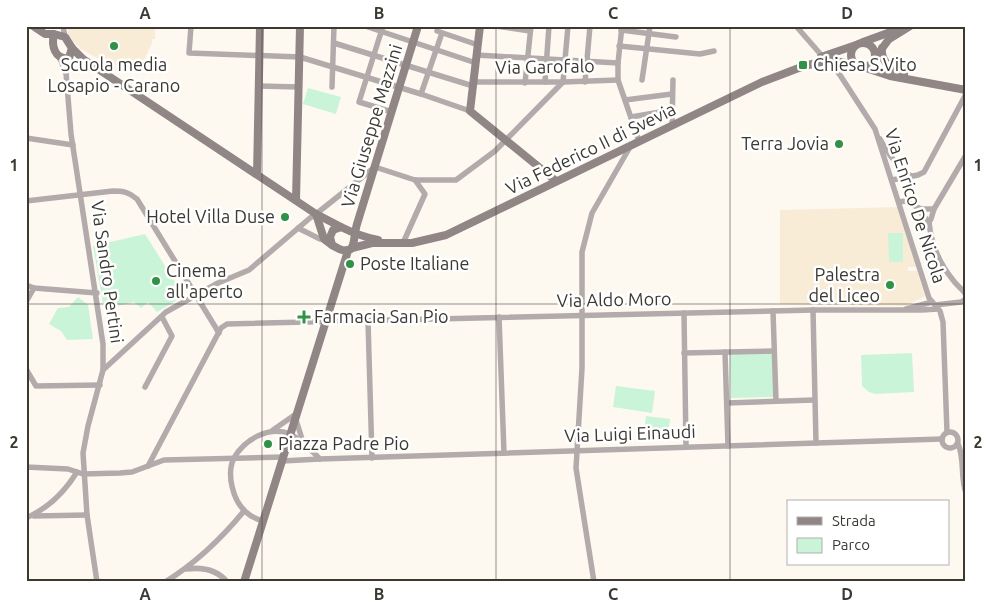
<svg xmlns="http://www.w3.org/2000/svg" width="992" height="608" font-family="Ubuntu,sans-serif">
	<rect width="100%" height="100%" fill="#fef9f0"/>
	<g fill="#f8ecd7">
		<path d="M68 26H155V39H152V43L139 70H112L106 63 81 49 68 36Z"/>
		<path d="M898 207 916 267H908V271H917L925 296 906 306 780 304V210Z"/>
	</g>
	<g fill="#c9f4d7">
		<path d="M308 88 341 97 336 114 303 104Z"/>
		<path d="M888 233H903V262H889Z"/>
		<path d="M145 234 184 296 157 312 148 302 141 308 134 302 104 309 93 246Z"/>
		<path d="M78 297 88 305 93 339 67 340 61 331 49 324 58 308 69 307Z"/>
		<path d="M772 352 774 397 731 398 730 353Z"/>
		<path d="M912 353 914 392 875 394 869 392 862 386 861 355Z"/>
		<path d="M616 386 655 391 652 413 613 407Z"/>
		<path d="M646 416 670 419 668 434 644 431Z"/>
	</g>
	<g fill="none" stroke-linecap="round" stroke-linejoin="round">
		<g stroke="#b3abab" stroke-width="5.5">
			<path d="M63 26 65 37"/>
			<path d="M191 26 189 53 300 57 421 94 470 111"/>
			<path d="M365 26 476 63"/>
			<path d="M383 26 359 102 392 112"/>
			<path d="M496 26 530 31"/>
			<path d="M622 26 618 63V80L639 141"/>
			<path d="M796 26 823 57"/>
			<path d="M621 30 676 37"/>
			<path d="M437 31 478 45"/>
			<path d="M334 43 473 86"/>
			<path d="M619 46 700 54 714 51"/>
			<path d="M476 55 618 63"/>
			<path d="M59 56 66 73"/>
			<path d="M69 58 66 73 71 134 103 344V370L88 426 83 453 87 515 97 582"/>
			<path d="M826 61 832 65 840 75 875 129 929 298 940 311 943 322 947 432"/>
			<path d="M642 80 650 26"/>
			<path d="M473 82H563L618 80"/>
			<path d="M545 82 549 26"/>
			<path d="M585 82 590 26"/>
			<path d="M525 83 531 26"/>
			<path d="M259 86 299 87"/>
			<path d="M332 87 334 26"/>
			<path d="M421 94 442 33"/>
			<path d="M625 100 672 94"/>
			<path d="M631 117 672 110"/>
			<path d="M672 125 673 80"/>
			<path d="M26 138 73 145"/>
			<path d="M880 139C888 154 897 167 911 176"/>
			<path d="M966 155 934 209 931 219 929 222C931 243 939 263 953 280 957 286 963 289 966 295"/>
			<path d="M892 180 918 175 924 172 966 94"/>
			<path d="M26 201 113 191C123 191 129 192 137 199L219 333"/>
			<path d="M899 202 905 201 921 209H934"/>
			<path d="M921 209V213L929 222"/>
			<path d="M298 228 320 239H324"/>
			<path d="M403 243 425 194 415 180"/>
			<path d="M26 285 34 288 97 293"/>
			<path d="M26 302 34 288"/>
			<path d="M935 305 961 302 966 299"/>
			<path d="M906 309 932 302"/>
			<path d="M813 310 816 443"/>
			<path d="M773 311 776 401"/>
			<path d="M684 313 686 447"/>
			<path d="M499 317 504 453"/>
			<path d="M368 321 372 458"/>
			<path d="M725 352 728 446"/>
			<path d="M684 353 774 351"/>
			<path d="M26 369 36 386 100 385"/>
			<path d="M103 370 166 312 218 283 249 270 310 218 316 214 375 167 415 180H456L495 151 563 82 568 26"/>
			<path d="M145 387 172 336 162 317"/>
			<path d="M727 403 814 400"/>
			<path d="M296 420 303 442"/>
			<path d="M273 430 296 414"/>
			<circle cx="950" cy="440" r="8"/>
			<path d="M958 444C965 459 960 477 966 493"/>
			<path d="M320 459 942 439"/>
			<path d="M148 466 221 328 227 324 813 310H922L938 309"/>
			<path d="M26 467 68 469 83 474 120 473 132 472 164 460 283 457"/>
			<path d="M34 516 87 515"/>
			<path d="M26 518C49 508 64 493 77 472"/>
			<path d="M263 521C256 519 251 517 246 512 233 501 226 474 234 458 244 440 269 425 290 434 302 440 311 450 320 459L282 461"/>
			<path d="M186 569C202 567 217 569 227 582"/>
			<path d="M165 582C196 563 221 539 244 511"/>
			<path d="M594 582 576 468 582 368V252L592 213 630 147"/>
		</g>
		<g stroke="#918686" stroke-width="8">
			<path d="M33 26 45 34H54L65 37 72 48 69 58C55 60 51 46 54 34"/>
			<path d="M480 26 470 111 556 181"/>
			<path d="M863 42 896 30"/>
			<circle cx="863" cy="55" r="12"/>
			<path d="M72 48 83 59 316 214 341 227"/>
			<path d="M882 48C880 63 893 69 904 75"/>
			<path d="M821 57 856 45"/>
			<path d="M875 58 889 39 910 26"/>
			<path d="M863 67 890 76 966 90"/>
			<path d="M257 174 260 26"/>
			<path d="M296 200 300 26"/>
			<path d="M316 214 324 239 332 245"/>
			<path d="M378 240C364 237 353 233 341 227L333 230 330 237 332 245C358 261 352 240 357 224L418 26"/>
			<path d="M352 248 372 243H412L446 235 762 82 804 66 829 60 857 65"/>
			<path d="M244 582 347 254V250"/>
		</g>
	</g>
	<path fill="none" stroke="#3c3933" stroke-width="1" stroke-opacity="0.55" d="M262 26V582M496 26V582M730 26V582M26 304H966"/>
	<g fill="#309246" stroke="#fff" stroke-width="2">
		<circle cx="114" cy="46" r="5"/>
		<rect x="798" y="60" width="10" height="10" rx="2.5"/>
		<circle cx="839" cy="144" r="5"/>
		<circle cx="285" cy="217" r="5"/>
		<circle cx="350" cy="264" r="5"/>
		<circle cx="156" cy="281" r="5"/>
		<circle cx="890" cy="285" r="5"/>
		<path d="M301.5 309.5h5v5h5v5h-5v5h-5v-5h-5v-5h5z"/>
		<circle cx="268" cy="444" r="5"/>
	</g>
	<g text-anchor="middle" stroke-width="5" stroke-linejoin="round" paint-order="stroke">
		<g font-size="18" fill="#3c3933" stroke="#fff" text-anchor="start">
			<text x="114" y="71" text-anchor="middle">Scuola media<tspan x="114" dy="21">Losapio - Carano</tspan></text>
			<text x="813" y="71">Chiesa S.Vito</text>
			<text x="829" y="150" text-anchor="end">Terra Jovia</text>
			<text x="275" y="223" text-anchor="end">Hotel Villa Duse</text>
			<text x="360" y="270">Poste Italiane</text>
			<text x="166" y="277">Cinema<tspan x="166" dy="21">all'aperto</tspan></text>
			<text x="880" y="281" text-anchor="end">Palestra<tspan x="880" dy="21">del Liceo</tspan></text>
			<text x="314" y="323">Farmacia San Pio</text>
			<text x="278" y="450">Piazza Padre Pio</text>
		</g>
		<g font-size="18" fill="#3c3933" stroke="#fff">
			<text transform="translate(545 67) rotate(-1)" y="6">Via Garofalo</text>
			<text transform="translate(372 126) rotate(-73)" y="6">Via Giuseppe Mazzini</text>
			<text transform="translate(591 149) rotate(-26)" y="6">Via Federico II di Svevia</text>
			<text transform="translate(915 206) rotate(72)" y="6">Via Enrico De Nicola</text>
			<text transform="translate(107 272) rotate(82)" y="6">Via Sandro Pertini</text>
			<text transform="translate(614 300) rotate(-1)" y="6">Via Aldo Moro</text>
			<text transform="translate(630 434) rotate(-2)" y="6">Via Luigi Einaudi</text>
		</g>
	</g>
	<rect width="992" height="608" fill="none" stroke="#ffffff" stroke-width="55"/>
	<rect x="787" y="500" width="162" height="65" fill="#ffffff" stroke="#b1b0ad"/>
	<rect x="797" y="517" width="25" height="8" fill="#918686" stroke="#b1b0ad"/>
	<text x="832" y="526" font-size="15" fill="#3c3933">Strada</text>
	<rect x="797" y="538" width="25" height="15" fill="#c9f4d7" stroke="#b1b0ad"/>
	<text x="832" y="550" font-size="15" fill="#3c3933">Parco</text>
	<rect x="28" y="28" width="936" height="552" fill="none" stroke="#3c3933" stroke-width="2"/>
	<g font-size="16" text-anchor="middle" font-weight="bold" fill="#3c3933">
		<text x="145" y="19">A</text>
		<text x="379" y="19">B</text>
		<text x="613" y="19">C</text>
		<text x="847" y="19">D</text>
		<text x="14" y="171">1</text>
		<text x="978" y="171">1</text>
		<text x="14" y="448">2</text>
		<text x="978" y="448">2</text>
		<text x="145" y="600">A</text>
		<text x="379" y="600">B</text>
		<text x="613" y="600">C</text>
		<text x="847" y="600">D</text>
	</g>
</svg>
